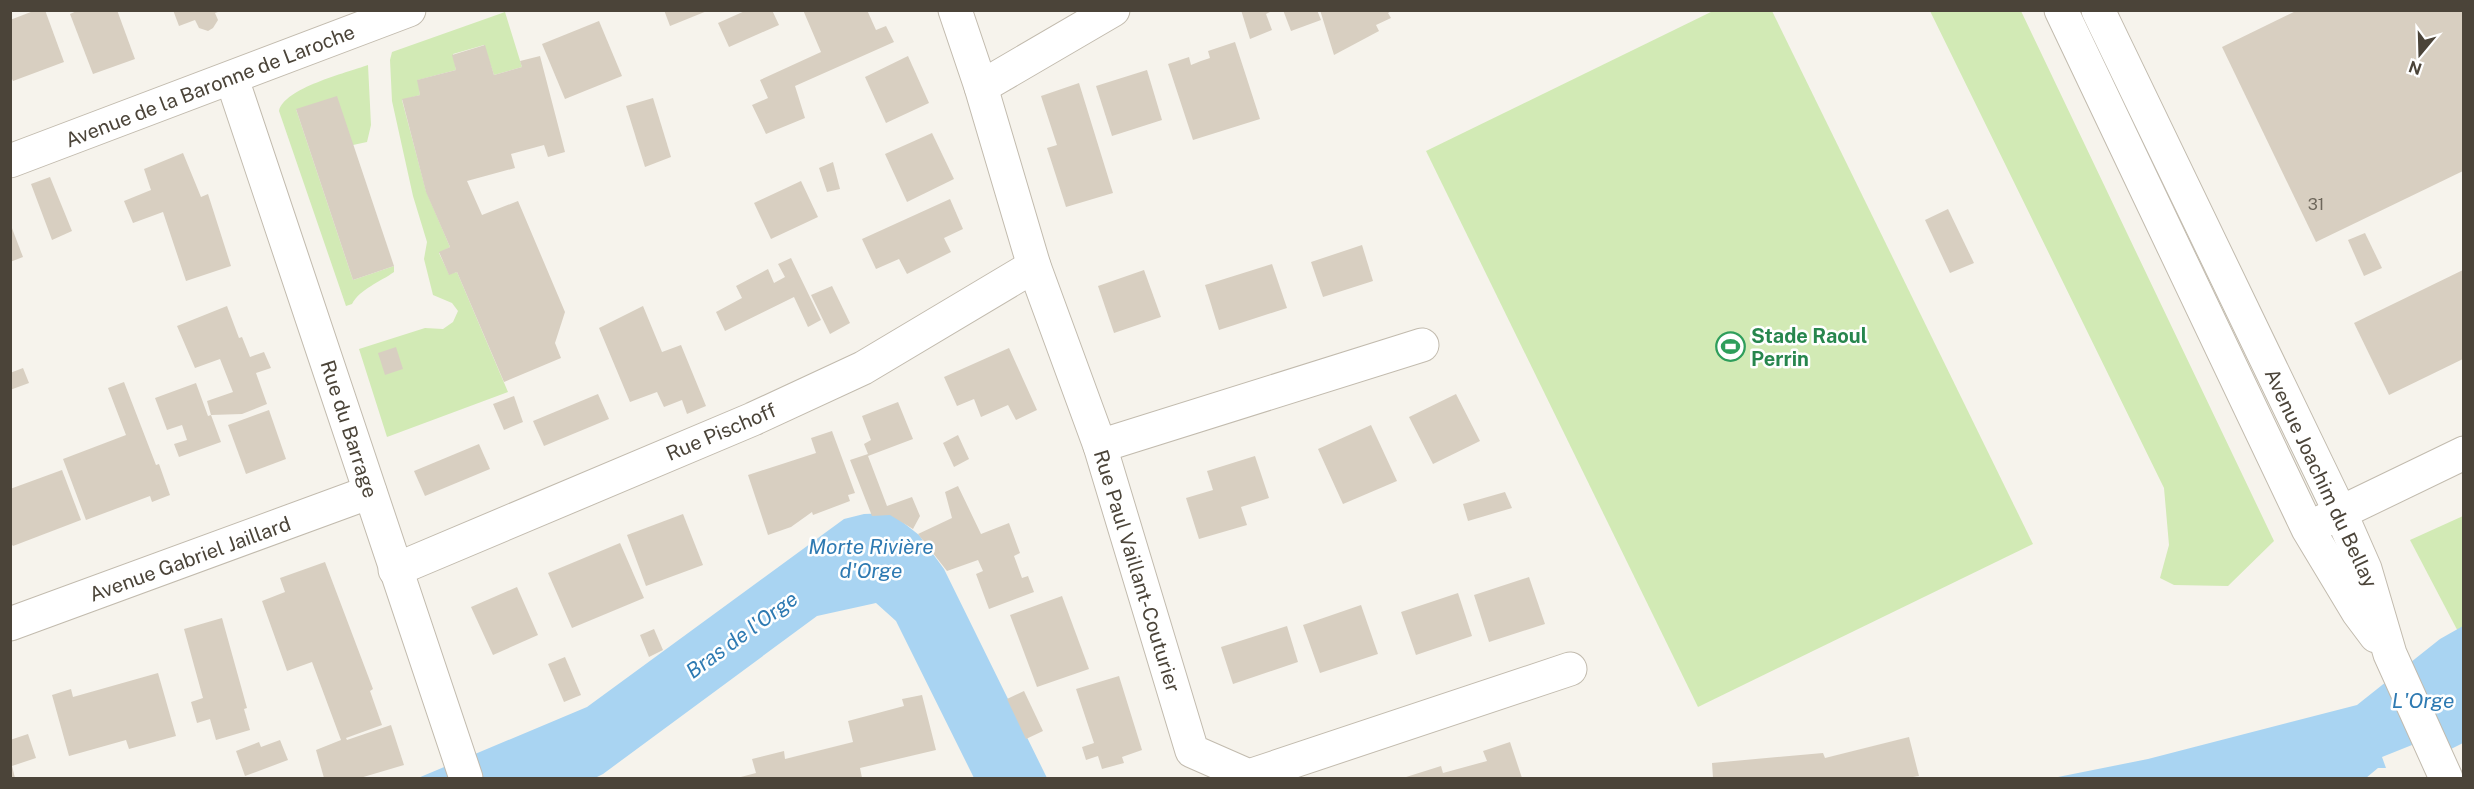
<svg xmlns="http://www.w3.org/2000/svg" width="2474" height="789" font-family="'Public Sans',sans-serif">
	<rect width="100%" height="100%" fill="#f6f3ec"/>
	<g fill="#d2eab5">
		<path d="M1715 10 1772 11 2033 544 1698 707 1426 151Z"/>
		<path d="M1930 11H2021L2274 541 2228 586 2174 585 2160 578 2169 545 2164 488Z"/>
		<path d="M505 12 522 67 494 75 484 45 453 54 456 70 418 80 420 95 402 100 426 191 450 247 439 253 449 274 457 272 508 392 387 437 359 349 425 328 443 329 453 322 458 311 452 303 433 295 424 259 427 242 413 196 392 101 390 60 392 52Z"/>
		<path d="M368 65 371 125 367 142 353 145 296 109 353 280 394 266V272C380 282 360 289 352 304L346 306 279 111C284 88 346 73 368 65Z"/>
		<path d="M2463 516V641L2410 540Z"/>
	</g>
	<g fill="#a9d4f2">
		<path d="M891 513 919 535 944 569 1047 778H974L896 621 876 603 817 616 603 774 595 778H418L587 707 844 519 864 514Z"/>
		<path d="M2463 626V743L2435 757 2427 739 2382 757 2386 768H2378L2366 778H2053L2148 759 2357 705 2440 639Z"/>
	</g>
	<g fill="#d8cfc1">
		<path d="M36 10H45L64 62 13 81 10 75V20Z"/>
		<path d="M79 10H117L135 59 93 74 70 14Z"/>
		<path d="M173 10H221V11L215 13 218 20 213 28 208 31 199 28 195 20 179 26Z"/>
		<path d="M664 10H707V11L670 26Z"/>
		<path d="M747 10H772L779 25 729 47 718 23Z"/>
		<path d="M803 10H867L876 30 886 26 894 42 795 86 805 118 766 134 752 105 768 98 760 80 821 52Z"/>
		<path d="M1241 10H1274L1266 14 1272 30 1250 39Z"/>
		<path d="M1283 10H1317L1321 20 1291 31Z"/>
		<path d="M1320 10H1393L1388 13 1391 18 1376 25 1379 31 1334 55Z"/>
		<path d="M2298 10H2463V171L2316 242 2222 47Z"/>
		<path d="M599 21 622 76 565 99 542 44Z"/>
		<path d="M1235 42 1260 119 1193 140 1168 64 1189 57 1191 65 1201 61 1210 58 1208 51Z"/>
		<path d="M485 45 494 75 522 67 520 61 540 56 565 152 548 157 544 145 511 154 515 168 467 181 482 215 518 201 565 312 555 343 561 358 504 382 457 272 449 275 439 252 450 247 426 192 402 99 420 95 417 80 456 70 452 55Z"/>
		<path d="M908 56 929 103 886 123 865 77Z"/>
		<path d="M1147 70 1162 120 1112 136 1096 86Z"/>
		<path d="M1079 83 1113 193 1066 207 1047 148 1057 145 1041 96Z"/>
		<path d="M337 96 394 266 353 280 296 109Z"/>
		<path d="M653 98 671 157 645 167 626 106Z"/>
		<path d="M932 133 954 179 907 202 885 154Z"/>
		<path d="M183 153 201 197 208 194 231 266 186 281 163 212 133 223 124 201 151 190 144 169Z"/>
		<path d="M833 162 840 189 827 192 819 168Z"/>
		<path d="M50 177 72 231 52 240 31 184Z"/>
		<path d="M801 181 818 217 771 239 754 203Z"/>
		<path d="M950 199 963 229 944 238 951 252 907 274 899 259 876 269 862 239Z"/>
		<path d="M1948 209 1974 263 1950 273 1925 220Z"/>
		<path d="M10 223 23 257 10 262Z"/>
		<path d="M2365 233 2382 268 2364 276 2348 240Z"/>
		<path d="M1362 245 1373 281 1323 297 1311 262Z"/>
		<path d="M791 258 821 320 808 327 794 297 725 331 716 312 742 298 736 286 768 269 774 283 785 277 778 264Z"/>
		<path d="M1272 264 1287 308 1219 330 1205 285Z"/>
		<path d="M1144 270 1161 317 1114 333 1098 286Z"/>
		<path d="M2463 270V359L2389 395 2354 323Z"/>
		<path d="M832 286 850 323 830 334 811 295Z"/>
		<path d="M227 306 239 338 242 337 250 357 264 352 271 368 256 373 267 404 242 414 211 415 221 442 179 457 174 444 187 440 182 425 167 430 155 398 196 383 208 416 211 415 207 401 233 392 220 359 195 368 177 326Z"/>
		<path d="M643 306 662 352 681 345 706 406 687 414 682 400 664 407 657 392 630 402 599 328Z"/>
		<path d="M396 347 403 369 385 375 378 353Z"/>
		<path d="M1009 348 1037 410 1016 420 1008 405 981 417 974 399 957 406 944 377Z"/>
		<path d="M23 368 29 383 10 390V373Z"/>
		<path d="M124 382 156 465 159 464 170 495 152 502 150 496 86 520 63 459 126 435 108 388Z"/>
		<path d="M598 394 609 419 544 446 533 421Z"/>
		<path d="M1456 394 1480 441 1433 464 1409 417Z"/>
		<path d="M514 396 523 422 504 430 493 404Z"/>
		<path d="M898 402 913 439 868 456 887 506 912 497 920 516 913 529 890 515 872 516 850 460 868 454 864 444 871 440 862 416Z"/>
		<path d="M269 410 286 459 246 474 228 425Z"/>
		<path d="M1371 425 1397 481 1343 504 1318 449Z"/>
		<path d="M832 431 855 493 848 495 850 501 813 515 812 512 791 527 768 535 748 475 816 453 811 438Z"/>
		<path d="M958 435 969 459 954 467 943 443Z"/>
		<path d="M479 444 490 469 425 496 414 471Z"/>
		<path d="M1255 456 1269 498 1241 507 1247 525 1199 539 1186 498 1213 490 1207 471Z"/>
		<path d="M62 470 81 520 13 546 10 542V489Z"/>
		<path d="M958 486 981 534 1009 523 1020 553 1014 556 1022 578 1028 576 1034 592 989 609 976 574 983 571 978 560 947 571 918 534 952 518 945 492Z"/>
		<path d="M1505 492 1512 508 1468 521 1463 504Z"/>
		<path d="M683 514 703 565 646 586 627 535Z"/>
		<path d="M620 543 644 598 572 628 548 573Z"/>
		<path d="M325 562 373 689 370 691 382 725 346 738 347 740 391 725 404 765 360 778H324L316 750 341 740 312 662 287 671 262 601 285 592 280 578Z"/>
		<path d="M1529 577 1545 624 1489 642 1474 595Z"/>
		<path d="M517 587 538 635 493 655 471 607Z"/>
		<path d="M1458 593 1472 636 1416 655 1401 612Z"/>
		<path d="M1062 596 1089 669 1037 687 1010 615Z"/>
		<path d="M1361 605 1378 654 1320 673 1303 625Z"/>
		<path d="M222 618 247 708 244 709 250 730 216 740 210 719 197 723 191 702 203 698 184 629Z"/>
		<path d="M1287 626 1298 662 1233 684 1221 647Z"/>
		<path d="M654 629 663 650 649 657 640 635Z"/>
		<path d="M565 657 581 695 564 702 548 664Z"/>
		<path d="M158 673 176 736 129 749 126 740 69 756 52 695 71 689 73 697Z"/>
		<path d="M1119 676 1142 750 1122 757 1124 763 1102 769 1098 756 1086 760 1082 747 1094 743 1076 689Z"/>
		<path d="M1024 691 1043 731 1026 739 1007 699Z"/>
		<path d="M922 695 936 750 860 768 862 778H737L756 773 752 759 784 751 785 759 853 742 848 721 904 706 902 699Z"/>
		<path d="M28 734 36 758 12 766 15 778H10V740Z"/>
		<path d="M1909 737 1919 776 1907 778H1713L1712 763 1823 753 1825 758Z"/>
		<path d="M280 740 288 760 245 776 236 751 259 742 261 747Z"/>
		<path d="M1510 742 1522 778H1403L1441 766 1443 773 1487 761 1483 751Z"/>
	</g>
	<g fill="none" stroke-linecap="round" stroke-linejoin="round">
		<defs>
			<g id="minor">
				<path d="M955 10 981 87 1034 266 1100 446 1192 751 1249 776 1570 669"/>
				<path d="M2061 10 2308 529 2358 612 2376 636"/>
				<path d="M2098 10 2340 512 2365 569 2390 654 2446 778"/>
				<path d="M232 79 466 778"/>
				<path d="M981 87 1113 10"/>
				<path d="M10 161 409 10"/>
				<path d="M1100 446 1422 345"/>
				<path d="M2321 522 2464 453"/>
				<path d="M395 570 753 419 863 368 1034 266"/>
				<path d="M10 624 370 492"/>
			</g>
		</defs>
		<use href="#minor" stroke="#c2bbae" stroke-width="35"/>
		<use href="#minor" stroke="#fff" stroke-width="33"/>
	</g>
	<defs>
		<symbol id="stadium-ring" viewBox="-11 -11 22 22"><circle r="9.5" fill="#fff" stroke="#2e9e5b" stroke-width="1.5"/><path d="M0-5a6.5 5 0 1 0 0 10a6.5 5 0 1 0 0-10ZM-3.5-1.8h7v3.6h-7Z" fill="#2e9e5b"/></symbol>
	</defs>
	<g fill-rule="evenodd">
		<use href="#stadium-ring" x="1714" y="330" width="33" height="33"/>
	</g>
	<g text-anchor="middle" stroke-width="5" stroke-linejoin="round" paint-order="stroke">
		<g font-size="16" fill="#6e675b">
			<text x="2316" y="210">31</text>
		</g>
		<g font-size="20" fill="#4b4439" stroke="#fff">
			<text transform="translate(210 86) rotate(-21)" y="7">Avenue de la Baronne de Laroche</text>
			<text transform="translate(349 429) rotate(72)" y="7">Rue du Barrage</text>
			<text transform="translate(721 432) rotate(-23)" y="7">Rue Pischoff</text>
			<text transform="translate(2321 478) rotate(65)" y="7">Avenue Joachim du Bellay</text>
			<text transform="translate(190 559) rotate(-20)" y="7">Avenue Gabriel Jaillard</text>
			<text transform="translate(1137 571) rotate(73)" y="7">Rue Paul Vaillant-Couturier</text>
		</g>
		<g font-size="20" font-weight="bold" fill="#27864d" stroke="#fff" text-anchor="start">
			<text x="1751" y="343">Stade Raoul<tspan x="1751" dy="23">Perrin</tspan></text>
		</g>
		<g font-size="21" font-style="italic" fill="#2e7ab2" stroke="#fff">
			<text x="871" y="554">Morte Rivière<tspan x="871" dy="24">d'Orge</tspan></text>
			<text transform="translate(742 635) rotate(-36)" y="7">Bras de l'Orge</text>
			<text x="2423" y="708">L'Orge</text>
		</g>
	</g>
	<rect width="2474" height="789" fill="none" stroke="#4b4439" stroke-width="24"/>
	<g transform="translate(2420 54) rotate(199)" stroke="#ffffff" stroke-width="4.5" paint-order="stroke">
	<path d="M0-4.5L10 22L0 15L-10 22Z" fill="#4b4439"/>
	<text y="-9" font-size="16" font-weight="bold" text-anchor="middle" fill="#4b4439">N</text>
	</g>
</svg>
